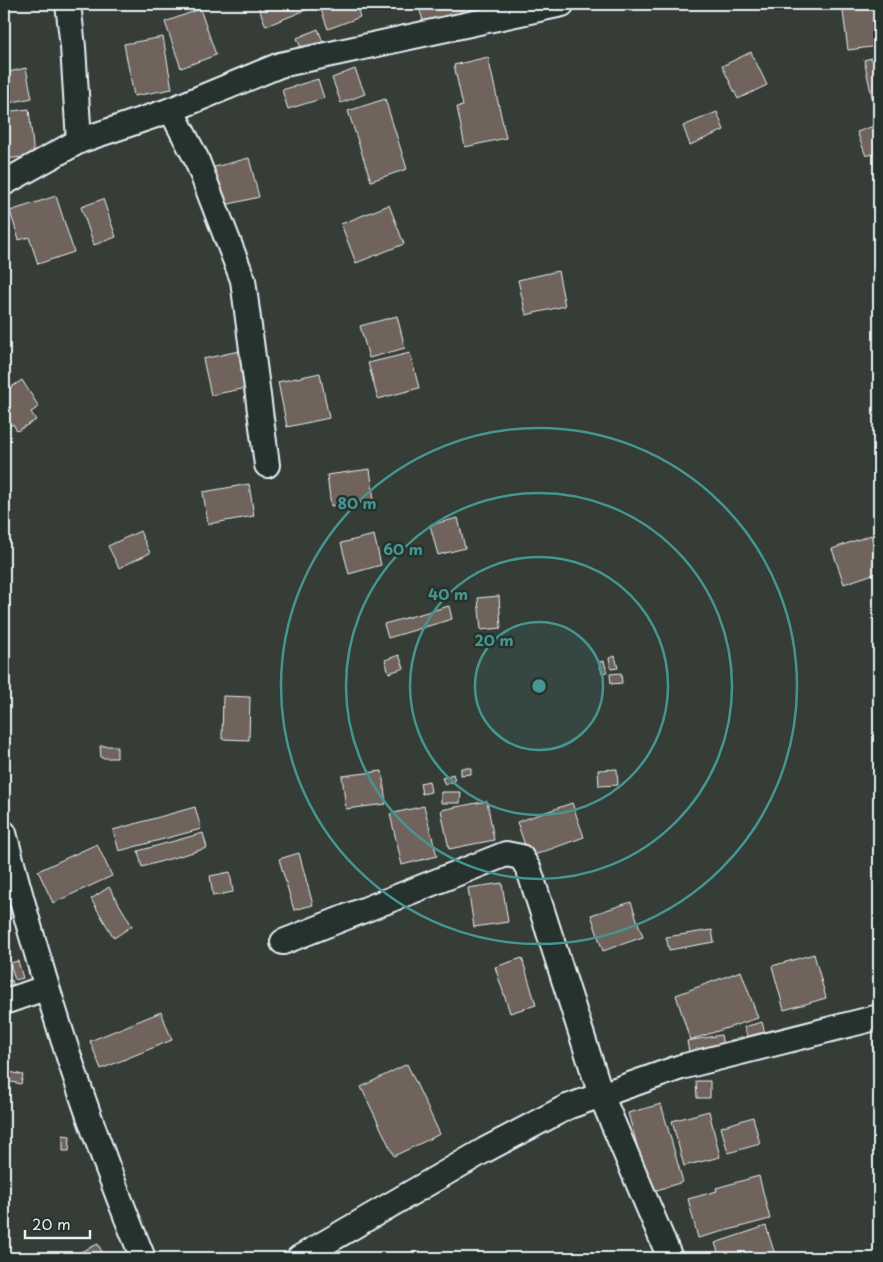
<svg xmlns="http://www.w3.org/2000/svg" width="883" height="1262" font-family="'Playpen Sans',sans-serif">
	<rect width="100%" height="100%" fill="#353d36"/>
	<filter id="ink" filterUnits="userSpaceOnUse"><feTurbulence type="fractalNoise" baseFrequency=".02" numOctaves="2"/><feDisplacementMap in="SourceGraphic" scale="10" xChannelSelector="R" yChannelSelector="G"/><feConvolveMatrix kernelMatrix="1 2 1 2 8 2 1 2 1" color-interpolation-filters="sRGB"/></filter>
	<g filter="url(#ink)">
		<g fill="#70635c" stroke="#e8f1f8">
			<path d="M257 4H309L311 8 266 26Z"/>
			<path d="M319 4H356L360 17 328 29Z"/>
			<path d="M418 4H460L462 12 424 24Z"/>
			<path d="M842 4H873L874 12H879V46L848 50Z"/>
			<path d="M200 9 216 55 181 68 165 22Z"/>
			<path d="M318 29 323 42 302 50 297 38Z"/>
			<path d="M163 37 172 89 134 96 124 44Z"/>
			<path d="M751 52 767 85 738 99 722 66Z"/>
			<path d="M879 56V105L874 106 864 60Z"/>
			<path d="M488 57 506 138 465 147 457 107 463 106 454 65Z"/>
			<path d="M26 68 32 98 4 104V73Z"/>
			<path d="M355 69 365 94 341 103 332 78Z"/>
			<path d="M318 79 324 98 288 109 282 90Z"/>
			<path d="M385 99 407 169 371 181 348 111Z"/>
			<path d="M29 109 34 156 4 159V112Z"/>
			<path d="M717 112 724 130 690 145 683 126Z"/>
			<path d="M879 124V152L866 156 857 132Z"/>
			<path d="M249 158 259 197 221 206 211 168Z"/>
			<path d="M56 196 74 252 38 264 29 237 19 240 10 211Z"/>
			<path d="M103 199 116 237 94 245 81 207Z"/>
			<path d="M389 205 404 244 356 263 341 224Z"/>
			<path d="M558 271 565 306 526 315 518 280Z"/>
			<path d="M397 316 405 348 369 358 360 326Z"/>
			<path d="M239 351 247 388 211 395 203 359Z"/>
			<path d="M410 353 419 388 378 399 368 363Z"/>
			<path d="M320 373 329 418 287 427 278 382Z"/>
			<path d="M22 380 39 407 31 412 36 420 17 431 13 424 4 430V392Z"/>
			<path d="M370 469 374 501 331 506 327 475Z"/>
			<path d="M249 484 254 516 208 524 203 492Z"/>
			<path d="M458 518 465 548 438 555 430 525Z"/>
			<path d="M140 531 150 553 119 568 108 546Z"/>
			<path d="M374 535 381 565 349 574 341 543Z"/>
			<path d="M871 535 879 560V572L844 584 832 549Z"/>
			<path d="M499 596 501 628 481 630 478 598Z"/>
			<path d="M449 606 452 619 388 638 384 624Z"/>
			<path d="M399 655 404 668 389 673 385 660Z"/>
			<path d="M615 656 618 668 611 669 609 658Z"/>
			<path d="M604 661 607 672 602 673 599 662Z"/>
			<path d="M621 673 622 683 611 684 610 674Z"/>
			<path d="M223 696 250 697 249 740 222 739Z"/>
			<path d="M100 746H117V758H101Z"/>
			<path d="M461 768H471V774L461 775Z"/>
			<path d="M617 769 618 785 599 786 598 770Z"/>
			<path d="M382 771 386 804 346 809 342 776Z"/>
			<path d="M453 774 455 781 445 785 442 778Z"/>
			<path d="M429 781 431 792 422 794 420 783Z"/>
			<path d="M441 792H461L460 803H441Z"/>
			<path d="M487 801 494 840 449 849 441 810Z"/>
			<path d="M572 803 584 837 529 857 517 822Z"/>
			<path d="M424 806 437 856 402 865 390 814Z"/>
			<path d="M195 807 201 829 119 851 113 830Z"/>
			<path d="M203 833 207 848 142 867 138 851Z"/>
			<path d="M97 844 112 876 53 903 38 871Z"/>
			<path d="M299 853 313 905 294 910 279 859Z"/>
			<path d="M230 872 233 892 213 896 210 876Z"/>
			<path d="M502 883 508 922 474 927 468 888Z"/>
			<path d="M109 887 132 926 114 938 91 899Z"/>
			<path d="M7 902 13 917 4 921V903Z"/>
			<path d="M631 902 643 937 603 951 591 915Z"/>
			<path d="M712 930 714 942 669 950 666 937Z"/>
			<path d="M814 954 826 998 784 1010 772 966Z"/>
			<path d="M522 958 536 1005 510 1013 495 967Z"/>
			<path d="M18 961 23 978 15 980 10 963Z"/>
			<path d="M741 971 758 1018 690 1040 676 995Z"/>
			<path d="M12 980 14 987 8 988 6 981Z"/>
			<path d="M161 1012 172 1040 101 1069 90 1041Z"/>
			<path d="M762 1022 765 1033 748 1038 744 1027Z"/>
			<path d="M721 1035 723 1046 689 1052 687 1041Z"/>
			<path d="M873 1043H879V1082H874Z"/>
			<path d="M407 1064 440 1134 394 1156 361 1087Z"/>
			<path d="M10 1072 23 1075 21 1084 7 1081Z"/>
			<path d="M696 1081H710V1098H697Z"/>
			<path d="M661 1104 683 1182 650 1192 628 1113Z"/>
			<path d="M709 1111 720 1157 684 1166 672 1121Z"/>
			<path d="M753 1117 760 1144 728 1153 721 1127Z"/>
			<path d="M63 1135 70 1136 69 1151H63Z"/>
			<path d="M759 1176 770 1219 698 1238 688 1199 717 1191 716 1188Z"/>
			<path d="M766 1226 776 1258H720L715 1243Z"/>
			<path d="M98 1244 105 1258H67Z"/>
		</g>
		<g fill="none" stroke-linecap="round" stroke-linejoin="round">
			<defs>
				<g id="minor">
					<path d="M68 4 73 47 79 141"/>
					<path d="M171 110 196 158 243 280 267 465"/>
					<path d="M4 183 79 141 171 110 280 65 562 4"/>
					<path d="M4 833C41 978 86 1120 143 1258"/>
					<path d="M283 942 506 854 521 857 529 870 601 1095 670 1258"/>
					<path d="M4 1002 45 988"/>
					<path d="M299 1258 485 1150 567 1107 681 1067 879 1017"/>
				</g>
			</defs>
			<use href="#minor" stroke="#e8f1f8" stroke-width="28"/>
			<use href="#minor" stroke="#26332d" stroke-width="24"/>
		</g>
	</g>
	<circle cx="539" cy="686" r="64" fill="#459590" fill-opacity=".12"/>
	<g fill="none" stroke="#459590" stroke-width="2.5">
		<circle cx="539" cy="686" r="64"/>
		<circle cx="539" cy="686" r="129"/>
		<circle cx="539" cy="686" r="193"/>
		<circle cx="539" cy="686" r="258"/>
	</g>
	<circle cx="539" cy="686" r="8" fill="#459590" stroke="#26332d" stroke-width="2.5"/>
	<g font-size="15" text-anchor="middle" font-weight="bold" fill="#459590" stroke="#26332d" stroke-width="5" stroke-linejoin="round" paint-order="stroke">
		<text x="357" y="509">80 m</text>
		<text x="403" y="555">60 m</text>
		<text x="448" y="600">40 m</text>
		<text x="494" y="646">20 m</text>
	</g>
	<rect width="883" height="1262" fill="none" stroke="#26332d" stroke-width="20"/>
	<rect x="10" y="10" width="863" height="1242" fill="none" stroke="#e8f1f8" stroke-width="2" filter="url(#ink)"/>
	<path d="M25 1230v8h65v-8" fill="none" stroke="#e8f1f8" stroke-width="2.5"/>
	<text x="32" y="1230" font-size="15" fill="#e8f1f8" stroke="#26332d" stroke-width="4" paint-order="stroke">20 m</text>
</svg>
